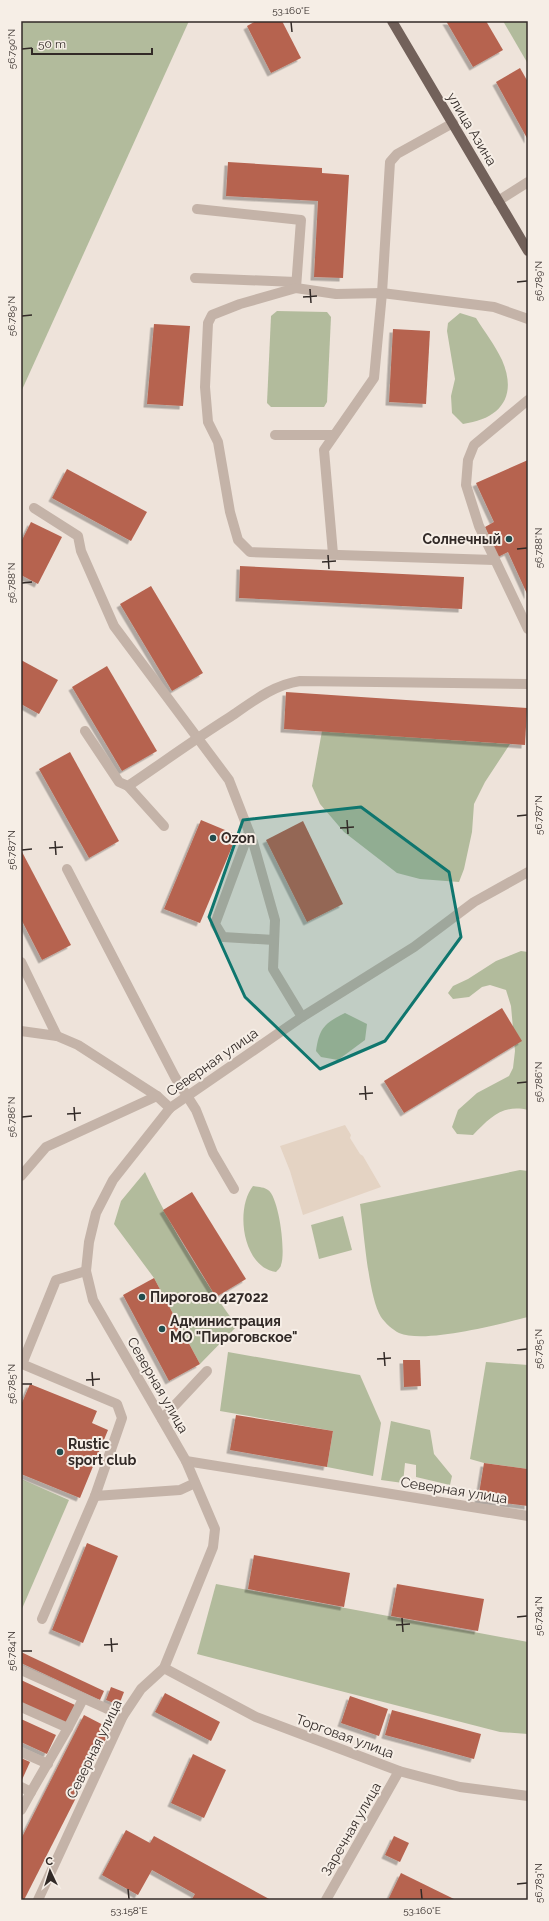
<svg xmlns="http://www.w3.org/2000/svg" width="549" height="1921" font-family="Raleway,sans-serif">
	<defs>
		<filter id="shadow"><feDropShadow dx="-3.5" dy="3.5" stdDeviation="0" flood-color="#0004"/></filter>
	</defs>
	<rect width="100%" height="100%" fill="#eee3da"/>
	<g fill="#b2bb9c">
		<path d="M21 21H189L21 392Z"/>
		<path d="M503 21H528V64Z"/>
		<path d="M277 311 327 312 331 317 327 402 324 407H271L267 403 271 316Z"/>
		<path d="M460 313 476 318C484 331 495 345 502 360 518 397 500 419 463 424L452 413 451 396 455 379 447 331 448 323Z"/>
		<path d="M322 731 510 744 485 782 474 804 472 832 464 869 459 882 420 879 397 873 344 832 320 804 312 786Z"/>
		<path d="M521 951 528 952V1110C502 1104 490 1118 473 1135L457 1134 452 1127 458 1110 477 1093 509 1076 513 1068 515 1051 511 1006 506 990 490 985 482 987 469 997 453 999 448 993 453 986 468 979 496 961Z"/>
		<path d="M345 1013 367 1024 365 1040 338 1060 321 1057 316 1051C319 1028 325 1023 345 1013Z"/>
		<path d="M520 1170 528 1171V1317C500 1324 425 1344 399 1333 393 1330 385 1323 381 1317 368 1296 364 1230 360 1204Z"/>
		<path d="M145 1172C170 1226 201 1277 237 1326L200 1364 154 1278 114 1224 121 1201Z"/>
		<path d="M253 1186C258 1187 265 1187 268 1190 279 1197 286 1253 281 1265 281 1267 278 1270 276 1272 242 1267 235 1208 253 1186Z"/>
		<path d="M343 1216 352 1250 319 1259 311 1225Z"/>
		<path d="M228 1352 360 1375 381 1423 373 1476 327 1467 333 1431 220 1411Z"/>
		<path d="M486 1362 528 1365V1469L484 1463 470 1459Z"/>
		<path d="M391 1421 430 1430 434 1454 452 1476 450 1485 416 1477V1465L405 1463 403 1483 381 1480Z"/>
		<path d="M21 1479 69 1500 21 1611Z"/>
		<path d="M216 1584 528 1642V1734L500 1732 197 1654Z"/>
	</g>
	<path fill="#e4d3c3" d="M345 1125 351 1135 350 1138 360 1154 363 1156 381 1187 303 1215 290 1171 280 1146Z"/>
	<g fill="#b66350" filter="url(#shadow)">
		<path d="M256 21H282L301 58 271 73 247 26Z"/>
		<path d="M446 21H486L503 50 473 67Z"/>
		<path d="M520 68 528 82V140L496 82Z"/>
		<path d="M228 162 322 168V173L349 175 343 278 314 277 318 201 226 196Z"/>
		<path d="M154 324 190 326 183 406 147 404Z"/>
		<path d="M393 329 430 331 426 404 389 402Z"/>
		<path d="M528 460V596L508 552 498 557 485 527 494 522 476 483Z"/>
		<path d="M67 469 147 512 131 541 52 498Z"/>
		<path d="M31 522 62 537 38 584 21 575V542Z"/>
		<path d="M240 566 464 577 462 609 239 598Z"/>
		<path d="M151 586 203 673 172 691 120 604Z"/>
		<path d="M21 660 58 680 39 714 21 704Z"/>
		<path d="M107 666 157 751 122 771 72 687Z"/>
		<path d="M286 692 527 708 525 745 284 729Z"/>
		<path d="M70 752 119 841 89 858 39 769Z"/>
		<path d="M201 820 237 835 200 923 164 909Z"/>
		<path d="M303 821 343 904 307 922 266 840Z"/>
		<path d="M21 850 71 945 42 960 21 919Z"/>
		<path d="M502 1008 522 1041 404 1113 384 1081Z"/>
		<path d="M192 1192 246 1279 216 1297 163 1210Z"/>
		<path d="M154 1278 200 1364 169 1381 123 1295Z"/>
		<path d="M403 1360H420L421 1386 404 1387Z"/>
		<path d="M30 1384 97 1411 92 1423 108 1430 80 1498 21 1474V1405Z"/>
		<path d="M236 1415 333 1431 327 1467 230 1450Z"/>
		<path d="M484 1463 528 1469V1506L478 1500Z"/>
		<path d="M87 1543 118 1556 83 1643 52 1630Z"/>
		<path d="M254 1555 350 1573 344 1607 248 1589Z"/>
		<path d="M397 1584 484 1599 478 1631 391 1616Z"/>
		<path d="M21 1652 104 1691 100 1700 21 1663Z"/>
		<path d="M21 1680 75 1705 66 1724 21 1703Z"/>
		<path d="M111 1687 124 1692 119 1705 106 1700Z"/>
		<path d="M165 1693 220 1722 211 1741 155 1712Z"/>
		<path d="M350 1696 388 1709 379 1736 341 1723Z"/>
		<path d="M392 1710 481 1734 474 1759 385 1735Z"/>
		<path d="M84 1715 111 1729 24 1900H21V1839Z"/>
		<path d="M21 1719 56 1735 47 1754 21 1742Z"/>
		<path d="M193 1754 226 1770 204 1818 171 1803Z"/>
		<path d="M21 1758 30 1762 21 1782Z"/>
		<path d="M126 1830 150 1843 154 1836 271 1900H193L192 1899 195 1894 152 1870 138 1895 102 1875Z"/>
		<path d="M394 1836 409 1843 400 1862 385 1855Z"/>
		<path d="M401 1873 456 1900H388Z"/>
	</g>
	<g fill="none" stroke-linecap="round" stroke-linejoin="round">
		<g stroke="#c4b3a8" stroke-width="10">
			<path d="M498 201 528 182"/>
			<path d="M197 209 301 220 296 288 336 294 382 293 494 307 528 319"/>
			<path d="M195 278 296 282"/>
			<path d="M296 288 240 304 212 315 208 323 205 387 208 422 218 442 230 512 238 540 250 552 494 560"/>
			<path d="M528 400 474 445 468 460 466 485 479 526 528 629"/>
			<path d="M275 435H333"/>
			<path d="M34 508 78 536 81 551 114 626 229 780 253 842 275 920 273 969 302 1017"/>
			<path d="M333 554 324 450 374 378 382 293 390 162 397 154 453 123"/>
			<path d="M85 731 119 782 128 786C162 763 195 739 230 717 252 702 273 685 300 681L528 684"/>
			<path d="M128 786 164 826"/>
			<path d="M249 832 215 924 223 937 274 940"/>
			<path d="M67 869 175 1077 196 1110 213 1153 234 1189"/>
			<path d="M21 962 57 1036"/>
			<path d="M21 1031 57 1036 78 1045 157 1096 170 1108"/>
			<path d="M21 1176 46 1147 157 1096"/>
			<path d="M86 1271 56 1280 22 1364 117 1404 122 1418 95 1496 180 1490 195 1483"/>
			<path d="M162 1419 207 1371"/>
			<path d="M186 1461 528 1516"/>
			<path d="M42 1619 95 1496"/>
			<path d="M164 1668 256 1717 399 1771 460 1787 528 1796"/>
			<path d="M21 1670 123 1716"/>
			<path d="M21 1707 68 1728"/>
			<path d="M21 1752 48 1764"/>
			<path d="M21 1787 31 1792 68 1728 83 1699"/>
			<path d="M21 1810 31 1792"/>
			<path d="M38 1900 123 1716 141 1689 164 1668 213 1547 215 1529 186 1461 93 1300 86 1271 89 1242 96 1213 113 1180 170 1108 302 1017 414 947 474 902 528 872"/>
			<path d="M326 1900 399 1771"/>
		</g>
		<path stroke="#72615a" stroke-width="10" d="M392 21 528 251"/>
	</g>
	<path fill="#0f766e" fill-opacity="0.2" stroke="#0f766e" stroke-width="3" stroke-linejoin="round" d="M361 807 449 872 461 937 385 1041 320 1069 245 997 209 917 243 820Z"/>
	<path fill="none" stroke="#322a27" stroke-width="1.5" d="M291 22 292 32M22 49 32 48M517 282 527 281M310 289 311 303M303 297 317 296M22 316 32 315M517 549 527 548M328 555 329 569M322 562 336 561M22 583 32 582M517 816 527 815M347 820 348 834M340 828 354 827M55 841 56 855M49 848 63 847M22 850 32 849M517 1083 527 1082M365 1086 366 1100M359 1094 373 1093M74 1107 75 1121M67 1114 81 1113M22 1117 32 1116M517 1350 527 1349M384 1352 385 1366M377 1359 391 1358M92 1372 93 1386M86 1380 100 1379M22 1384H32M517 1617 527 1616M402 1618 403 1632M396 1625 410 1624M111 1638 112 1652M104 1645 118 1644M22 1651H32M517 1884 527 1883M128 1889 129 1899M421 1889 422 1899"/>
	<g fill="#224d4e" stroke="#f6eee6" stroke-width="1.5">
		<circle cx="509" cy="539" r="4"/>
		<circle cx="213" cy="838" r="4"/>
		<circle cx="142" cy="1297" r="4"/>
		<circle cx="162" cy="1329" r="4"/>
		<circle cx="60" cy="1452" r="4"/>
	</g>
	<g text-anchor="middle" stroke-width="4" stroke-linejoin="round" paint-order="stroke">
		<g font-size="14" fill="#322a27" stroke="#f6eee6">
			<text transform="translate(472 129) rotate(59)" y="5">улица Азина</text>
			<text transform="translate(212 1062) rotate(-35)" y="5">Северная улица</text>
			<text transform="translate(158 1385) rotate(60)" y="5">Северная улица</text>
			<text transform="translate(454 1490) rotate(9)" y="5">Северная улица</text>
			<text transform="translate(345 1736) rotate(20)" y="5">Торговая улица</text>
			<text transform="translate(94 1749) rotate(-64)" y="5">Северная улица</text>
			<text transform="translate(351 1829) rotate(-60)" y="5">Заречная улица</text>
		</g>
		<g font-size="14" font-weight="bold" fill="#322a27" stroke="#f6eee6" text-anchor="start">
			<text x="501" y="544" text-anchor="end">Солнечный</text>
			<text x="221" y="843">Ozon</text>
			<text x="150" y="1302">Пирогово 427022</text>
			<text x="170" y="1326">Администрация<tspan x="170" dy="16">МО "Пироговское"</tspan></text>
			<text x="68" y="1449">Rustic<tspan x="68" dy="16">sport club</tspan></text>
		</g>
	</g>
	<rect width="549" height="1921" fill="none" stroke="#f6eee6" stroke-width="44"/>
	<g transform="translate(50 1871) rotate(356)" stroke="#f6eee6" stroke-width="3" paint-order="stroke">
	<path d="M0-3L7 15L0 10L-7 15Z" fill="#322a27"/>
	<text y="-6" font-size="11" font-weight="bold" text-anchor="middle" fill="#322a27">С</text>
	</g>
	<path d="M32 48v6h120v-6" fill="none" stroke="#322a27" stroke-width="2"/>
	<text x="38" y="48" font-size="12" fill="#322a27" stroke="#f6eee6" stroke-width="3" paint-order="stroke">50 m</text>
	<rect x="22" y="22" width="505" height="1877" fill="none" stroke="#322a27" stroke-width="1.5"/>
	<g font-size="10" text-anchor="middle" fill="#322a27">
		<text x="291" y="14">53.160°E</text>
		<text transform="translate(11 49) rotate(-90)" y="4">56.790°N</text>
		<text transform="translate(538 281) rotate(-90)" y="4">56.789°N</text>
		<text transform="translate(11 316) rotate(-90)" y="4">56.789°N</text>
		<text transform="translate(538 548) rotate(-90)" y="4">56.788°N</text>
		<text transform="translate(11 583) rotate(-90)" y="4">56.788°N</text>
		<text transform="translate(538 815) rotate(-90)" y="4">56.787°N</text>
		<text transform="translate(11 850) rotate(-90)" y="4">56.787°N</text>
		<text transform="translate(538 1082) rotate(-90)" y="4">56.786°N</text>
		<text transform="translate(11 1117) rotate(-90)" y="4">56.786°N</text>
		<text transform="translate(538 1349) rotate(-90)" y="4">56.785°N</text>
		<text transform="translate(11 1384) rotate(-90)" y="4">56.785°N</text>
		<text transform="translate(538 1616) rotate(-90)" y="4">56.784°N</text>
		<text transform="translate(11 1651) rotate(-90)" y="4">56.784°N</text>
		<text transform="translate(538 1883) rotate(-90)" y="4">56.783°N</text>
		<text x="129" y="1914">53.158°E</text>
		<text x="422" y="1914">53.160°E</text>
	</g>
</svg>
